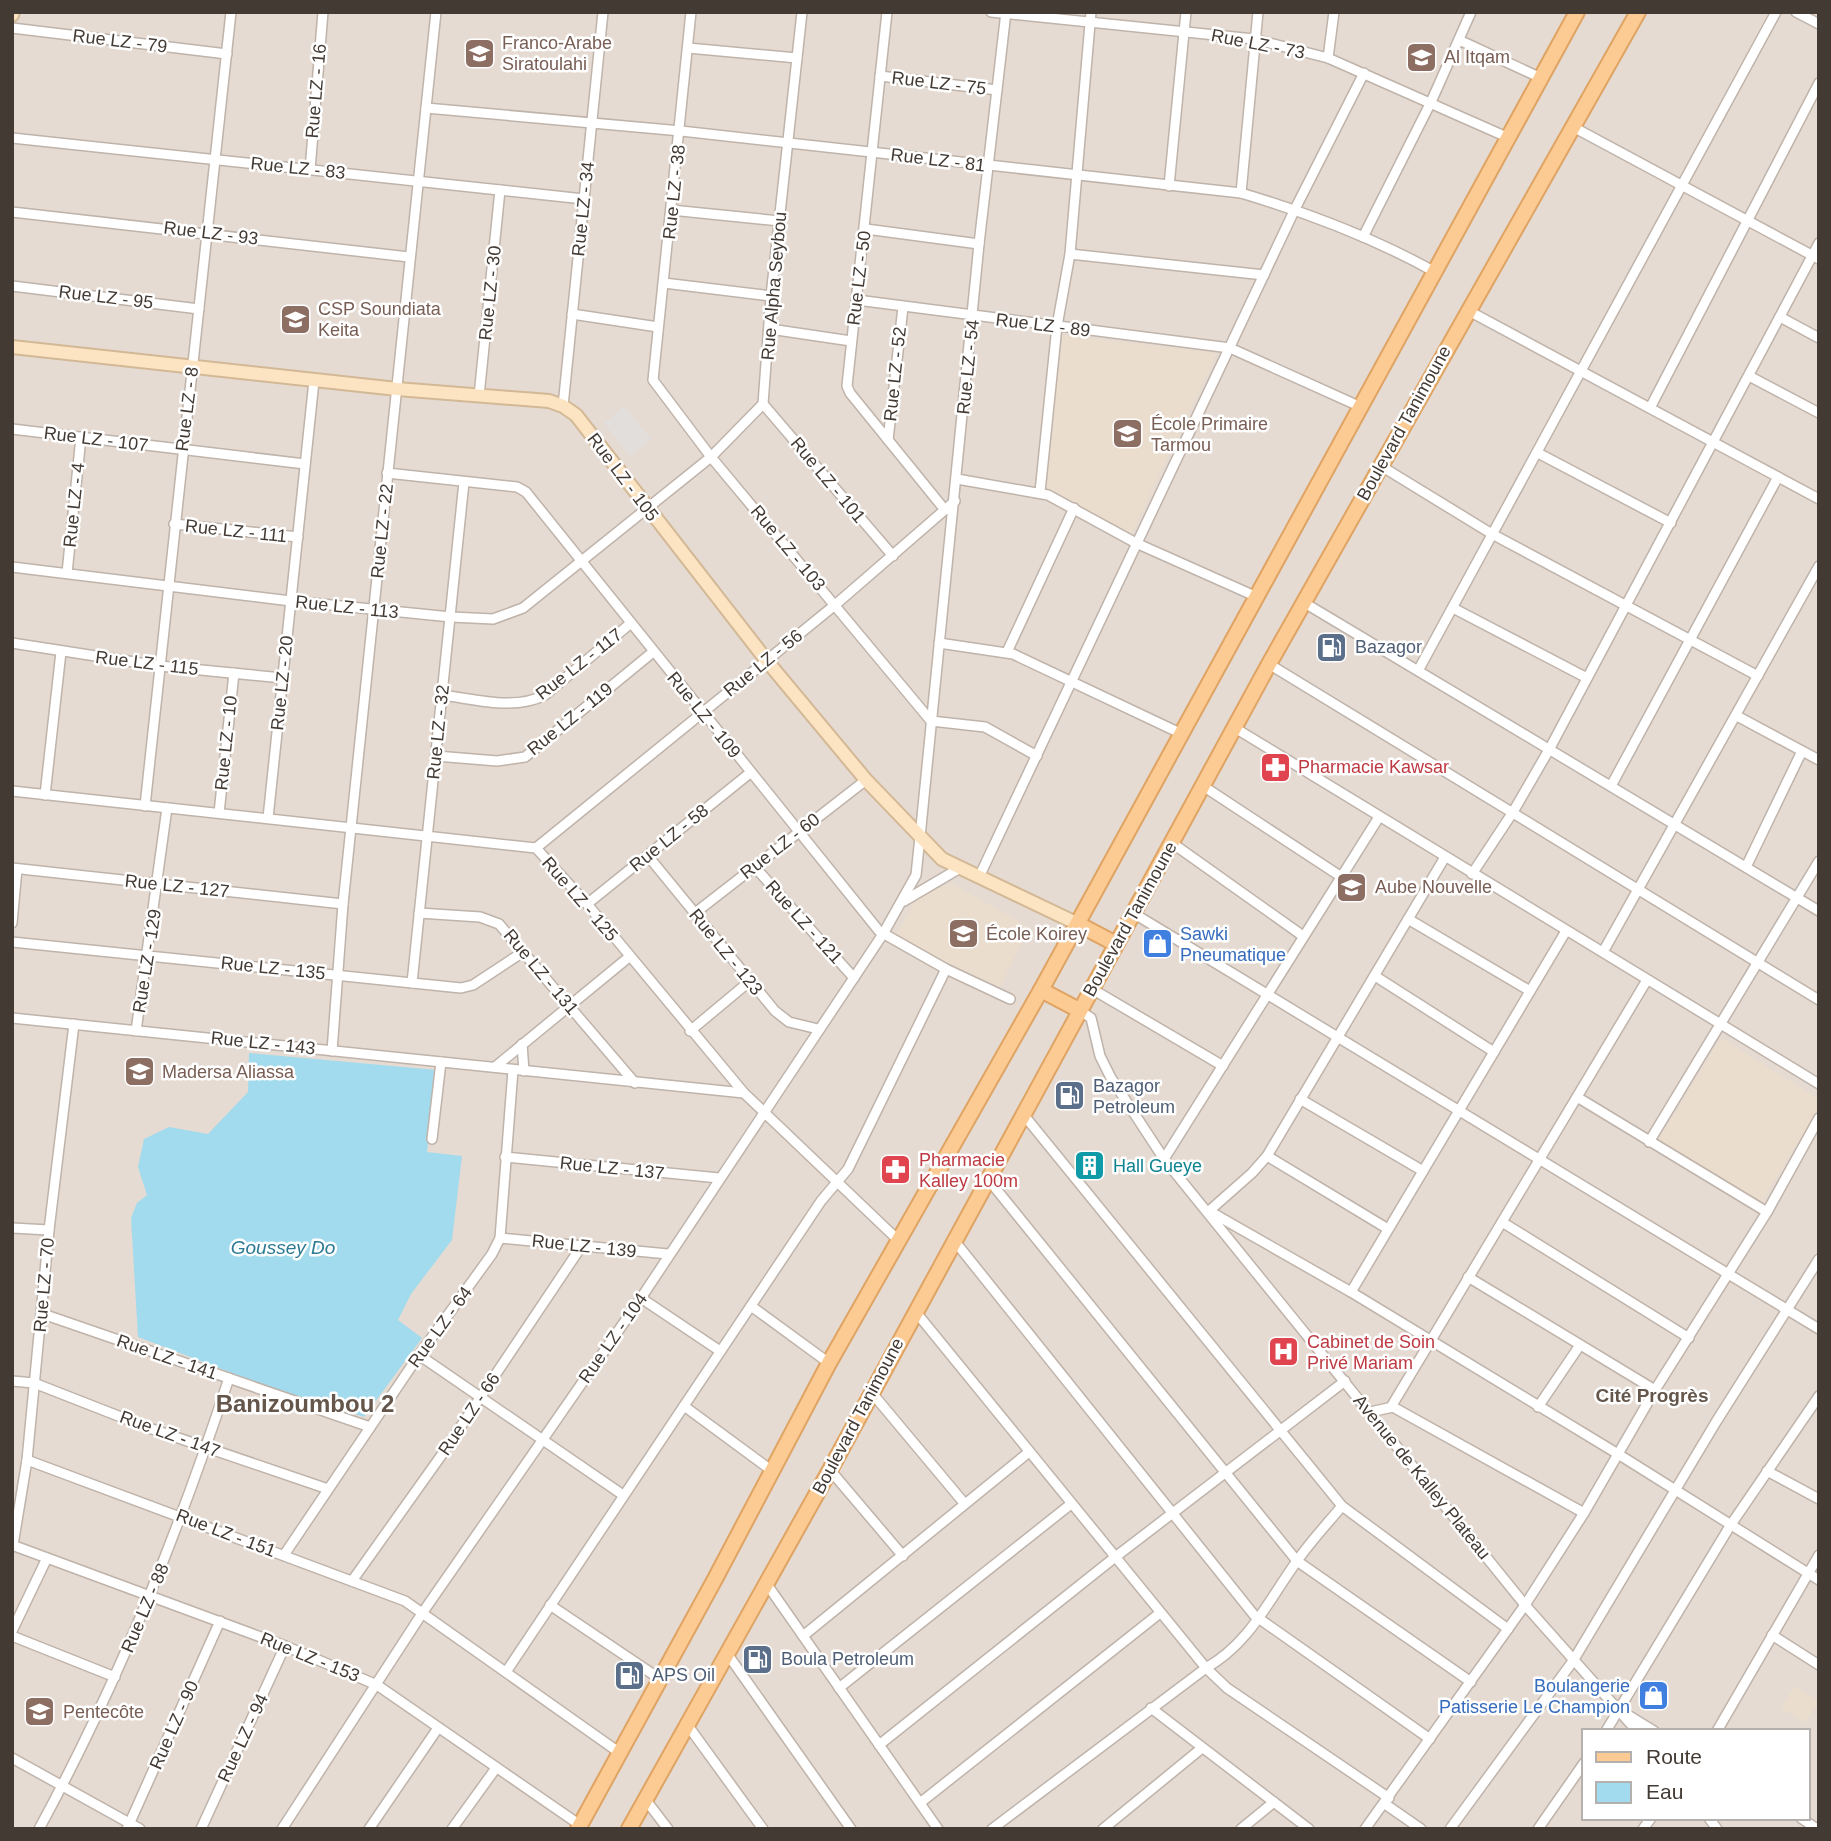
<svg xmlns="http://www.w3.org/2000/svg" width="1831" height="1841" font-family="Arial,sans-serif">
	<rect width="100%" height="100%" fill="#f1ebe3"/>
	<path fill="#e5dbd2" fill-rule="evenodd" d="M12 12H1819V1829H12ZM1584 1731H1808V1818H1584Z"/>
	<g fill="#eaddce">
		<path d="M1061 335 1217 353 1131 535 1044 487Z"/>
		<path d="M951 883 1029 927 1000 987 894 938 919 894 933 886 935 890Z"/>
		<path d="M1721 1038 1819 1099V1108L1760 1204 1658 1141Z"/>
		<path d="M1794 1686 1819 1701 1805 1723 1781 1708Z"/>
	</g>
	<path fill="#e2dedc" d="M624 406 651 439 630 456 604 423Z"/>
	<path fill="#a1dbed" d="M249 1053 437 1070 427 1152 462 1156 452 1240 411 1294 398 1320 422 1338 364 1417 314 1400 305 1401 138 1337 131 1218 137 1203 147 1195 138 1167 144 1139 169 1127 208 1134 248 1092Z"/>
	<g fill="none" stroke-linecap="round" stroke-linejoin="round">
		<defs>
			<g id="minor">
				<path d="M691 12 653 380 711 457 931 721"/>
				<path d="M887 12 847 386 850 393 945 510"/>
				<path d="M991 12 1254 39 1328 58 1509 138"/>
				<path d="M1796 12 1819 24"/>
				<path d="M12 28 227 54"/>
				<path d="M1459 40 1541 78"/>
				<path d="M688 48 797 58"/>
				<path d="M1328 58 1334 12"/>
				<path d="M880 76 997 90"/>
				<path d="M426 108 681 131 1241 193C1308 213 1374 238 1435 272"/>
				<path d="M1575 128 1819 259"/>
				<path d="M12 138 584 199"/>
				<path d="M310 170 323 12"/>
				<path d="M1169 186 1186 12"/>
				<path d="M1241 193 1258 12"/>
				<path d="M671 210 780 221"/>
				<path d="M12 212 409 257"/>
				<path d="M866 229 979 244"/>
				<path d="M1363 237 1431 102 1471 12"/>
				<path d="M1070 254 1264 275"/>
				<path d="M664 283 771 296"/>
				<path d="M12 286 199 309"/>
				<path d="M857 300 1230 348 1361 407"/>
				<path d="M1467 310 1819 499"/>
				<path d="M572 314 658 327"/>
				<path d="M1780 317 1819 338"/>
				<path d="M770 329 851 341"/>
				<path d="M1749 376 1819 413"/>
				<path d="M479 396 500 190"/>
				<path d="M763 404 893 556"/>
				<path d="M563 406 603 12"/>
				<path d="M1650 408 1819 83"/>
				<path d="M12 429 305 464"/>
				<path d="M888 440 903 307"/>
				<path d="M1538 453 1671 523"/>
				<path d="M1381 466 1492 534 1758 676"/>
				<path d="M387 473 517 487 526 492 879 931 946 969 1010 999"/>
				<path d="M957 479 1048 495 1136 543 1257 597"/>
				<path d="M1040 492 1057 326 1070 254 1091 12"/>
				<path d="M174 524 298 537"/>
				<path d="M12 567 291 601 451 617 493 619 523 608 711 457 763 404 771 296 802 12"/>
				<path d="M67 573 81 437"/>
				<path d="M1303 602 1819 911"/>
				<path d="M1453 608 1587 678"/>
				<path d="M12 643 160 666 283 678"/>
				<path d="M939 643 1013 654 1182 734"/>
				<path d="M1007 652 1074 508"/>
				<path d="M1269 664 1819 1000"/>
				<path d="M1419 669 1776 12"/>
				<path d="M442 695C475 699 514 711 545 695L631 623"/>
				<path d="M1737 716 1819 760"/>
				<path d="M931 721 985 727 1037 756"/>
				<path d="M1235 728 1819 1084"/>
				<path d="M436 756 497 761 525 757 653 652"/>
				<path d="M1203 786 1340 876"/>
				<path d="M1611 786 1778 477"/>
				<path d="M12 791 536 848 587 904 744 1093 898 1240"/>
				<path d="M45 795 61 652"/>
				<path d="M145 806 231 12"/>
				<path d="M219 813 234 673"/>
				<path d="M268 818 314 381"/>
				<path d="M1172 843 1303 936"/>
				<path d="M536 848 835 605 955 501"/>
				<path d="M648 856 775 1011 789 1022 818 1029"/>
				<path d="M1445 857 1267 1156 1252 1173 1209 1211 1351 1292 1618 1454 1819 1580"/>
				<path d="M754 866 854 978"/>
				<path d="M1746 867 1802 751"/>
				<path d="M12 868 343 904"/>
				<path d="M1472 874 1513 812 1550 748 1819 243"/>
				<path d="M979 877 1295 209 1364 73"/>
				<path d="M904 901 960 868"/>
				<path d="M587 904 750 773"/>
				<path d="M419 913 480 917 499 924 635 1083"/>
				<path d="M695 913 866 780"/>
				<path d="M1133 913 1819 1329"/>
				<path d="M1408 919 1530 991"/>
				<path d="M12 923 17 869"/>
				<path d="M12 942 461 988 473 985 523 952"/>
				<path d="M1603 952 1819 566"/>
				<path d="M1375 976 1494 1052"/>
				<path d="M412 983 464 482"/>
				<path d="M1092 989 1223 1066"/>
				<path d="M1079 1010 1091 1018 1100 1056 1111 1078 1164 1159 1525 1605 1637 1731"/>
				<path d="M12 1018 744 1093"/>
				<path d="M136 1031 167 808"/>
				<path d="M690 1031 750 981"/>
				<path d="M522 1044 524 1071"/>
				<path d="M332 1051 343 904 436 12"/>
				<path d="M495 1067 629 957"/>
				<path d="M1577 1097 1767 1212"/>
				<path d="M1300 1099 1423 1171"/>
				<path d="M1023 1114 1342 1506 1508 1629"/>
				<path d="M432 1139 441 1062"/>
				<path d="M1649 1142 1819 861"/>
				<path d="M1267 1156 1388 1229"/>
				<path d="M505 1157 719 1178"/>
				<path d="M1164 1159 1379 817"/>
				<path d="M988 1179 1297 1561 1471 1682"/>
				<path d="M1502 1222 1689 1338"/>
				<path d="M12 1228 49 1230"/>
				<path d="M500 1238 668 1254"/>
				<path d="M953 1239 1254 1615 1430 1739"/>
				<path d="M1468 1277 1655 1390"/>
				<path d="M1351 1292 1566 931"/>
				<path d="M641 1298 720 1351"/>
				<path d="M751 1306 829 1363"/>
				<path d="M915 1311 1206 1668 1227 1688 1389 1798"/>
				<path d="M43 1314 370 1427"/>
				<path d="M419 1355 623 1495"/>
				<path d="M12 1381 34 1383 149 1428 328 1489"/>
				<path d="M872 1393 964 1503"/>
				<path d="M684 1406 771 1470"/>
				<path d="M1391 1407 1647 980"/>
				<path d="M1538 1407 1580 1345"/>
				<path d="M1370 1412 1393 1407 1584 1513"/>
				<path d="M27 1460 405 1601 620 1753"/>
				<path d="M830 1470 903 1556"/>
				<path d="M1767 1471 1819 1499"/>
				<path d="M12 1545 285 1646 377 1685 580 1825"/>
				<path d="M13 1545 27 1460 49 1230 74 1024"/>
				<path d="M284 1555 419 1355 492 1254 500 1238 513 1070"/>
				<path d="M352 1581 443 1453 583 1244"/>
				<path d="M766 1583 938 1829"/>
				<path d="M550 1605 660 1679"/>
				<path d="M12 1631 47 1558"/>
				<path d="M1772 1635 1819 1665"/>
				<path d="M12 1636 115 1677"/>
				<path d="M803 1636 1029 1452"/>
				<path d="M726 1652 851 1829"/>
				<path d="M506 1672 821 1201 848 1169 946 969"/>
				<path d="M839 1688 1071 1504"/>
				<path d="M1151 1708 1309 1829"/>
				<path d="M1628 1715 1654 1731"/>
				<path d="M686 1723 763 1829"/>
				<path d="M1606 1731 1730 1526 1819 1396"/>
				<path d="M1717 1731 1819 1555"/>
				<path d="M879 1745 1114 1558 1345 1381"/>
				<path d="M12 1758 140 1829"/>
				<path d="M645 1799 668 1829"/>
				<path d="M920 1803 1160 1613"/>
				<path d="M1385 1804 1421 1829"/>
				<path d="M1709 1818 1717 1829"/>
				<path d="M1801 1818 1817 1829"/>
				<path d="M39 1829C118 1684 178 1534 229 1378"/>
				<path d="M127 1829 220 1621"/>
				<path d="M201 1829 285 1646"/>
				<path d="M282 1829 423 1612 641 1298 883 934 916 875 920 837 979 244 1006 12"/>
				<path d="M369 1829 438 1728"/>
				<path d="M452 1829 496 1768"/>
				<path d="M992 1829 1206 1668C1250 1643 1268 1601 1297 1561 1310 1542 1327 1524 1342 1506"/>
				<path d="M1103 1829 1202 1748"/>
				<path d="M1241 1829 1274 1802"/>
				<path d="M1365 1829 1525 1605 1584 1513 1655 1390 1767 1212 1819 1118"/>
				<path d="M1450 1829 1573 1661 1716 1422 1819 1259"/>
				<path d="M1538 1829 1584 1763"/>
				<path d="M1643 1829 1651 1818"/>
			</g>
			<g id="secondary">
				<path d="M12 15 13 12"/>
				<path d="M12 347 397 389 549 401 563 406 576 415 767 661 866 780 942 859 1078 924"/>
			</g>
			<g id="primary">
				<path d="M1078 924 1116 944"/>
				<path d="M1041 990 1079 1010"/>
				<path d="M578 1829 715 1579 829 1363 1041 990 1577 12"/>
				<path d="M629 1829 830 1470 1269 664 1638 12"/>
			</g>
		</defs>
		<use href="#minor" stroke="#bfb3aa" stroke-width="12"/>
		<use href="#secondary" stroke="#d3b896" stroke-width="16"/>
		<use href="#primary" stroke="#dfa464" stroke-width="18"/>
		<use href="#minor" stroke="#fff" stroke-width="9"/>
		<use href="#secondary" stroke="#fce4c2" stroke-width="12"/>
		<use href="#primary" stroke="#fbcb93" stroke-width="14"/>
	</g>
	<defs>
		<symbol id="school-square" viewBox="-11 -11 22 22"><rect x="-9" y="-9" width="18" height="18" rx="4" fill="#8d6e63" stroke="#fff"/><path d="M0-5L7-2L0 1L-7-2ZM-4 1L0 2.5L4 1V4Q0 6-4 4Z" fill="#fff"/></symbol>
		<symbol id="fuel-square" viewBox="-11 -11 22 22"><rect x="-9" y="-9" width="18" height="18" rx="4" fill="#5c6f8a" stroke="#fff"/><path d="M-5.5-6h7V0h2V4h1.3V-2.5L3-4.5l.8-.8L6-3V5H2.5V1h-1V6h-7ZM-4.2-4.7v3.2H.2V-4.7Z" fill="#fff"/></symbol>
		<symbol id="pharmacy-square" viewBox="-11 -11 22 22"><rect x="-9" y="-9" width="18" height="18" rx="4" fill="#e0444e" stroke="#fff"/><path d="M-2-6h4v4h4v4h-4v4h-4v-4h-4v-4h4Z" fill="#fff"/></symbol>
		<symbol id="shop-square" viewBox="-11 -11 22 22"><rect x="-9" y="-9" width="18" height="18" rx="4" fill="#3f7fe0" stroke="#fff"/><path d="M-5-2.5h2.3a2.7 3.5 0 0 1 5.4 0H5L5.5 6h-11ZM-1.5-2.5h3a1.5 2.3 0 0 0-3 0Z" fill="#fff"/></symbol>
		<symbol id="building-square" viewBox="-11 -11 22 22"><rect x="-9" y="-9" width="18" height="18" rx="4" fill="#0f9aa8" stroke="#fff"/><path d="M-4-6H4V6H1V3H-1V6H-4ZM-2.5-4.3h1.7v1.8h-1.7ZM.8-4.3h1.7v1.8H.8ZM-2.5-1h1.7V.8h-1.7ZM.8-1h1.7V.8H.8Z" fill="#fff"/></symbol>
		<symbol id="hospital-square" viewBox="-11 -11 22 22"><rect x="-9" y="-9" width="18" height="18" rx="4" fill="#e0444e" stroke="#fff"/><path d="M-5-5h3v3.5h4V-5h3V5h-3V1.5h-4V5h-3Z" fill="#fff"/></symbol>
	</defs>
	<g fill-rule="evenodd">
		<use href="#school-square" x="462" y="36" width="35" height="35"/>
		<use href="#school-square" x="1404" y="40" width="35" height="35"/>
		<use href="#school-square" x="278" y="302" width="35" height="35"/>
		<use href="#school-square" x="1110" y="416" width="35" height="35"/>
		<use href="#fuel-square" x="1314" y="630" width="35" height="35"/>
		<use href="#pharmacy-square" x="1258" y="750" width="35" height="35"/>
		<use href="#school-square" x="1334" y="870" width="35" height="35"/>
		<use href="#school-square" x="946" y="916" width="35" height="35"/>
		<use href="#shop-square" x="1140" y="926" width="35" height="35"/>
		<use href="#school-square" x="122" y="1054" width="35" height="35"/>
		<use href="#fuel-square" x="1052" y="1078" width="35" height="35"/>
		<use href="#building-square" x="1072" y="1148" width="35" height="35"/>
		<use href="#pharmacy-square" x="878" y="1152" width="35" height="35"/>
		<use href="#hospital-square" x="1266" y="1334" width="35" height="35"/>
		<use href="#fuel-square" x="740" y="1642" width="35" height="35"/>
		<use href="#fuel-square" x="612" y="1658" width="35" height="35"/>
		<use href="#shop-square" x="1636" y="1678" width="35" height="35"/>
		<use href="#school-square" x="22" y="1694" width="35" height="35"/>
	</g>
	<g text-anchor="middle" stroke-width="5" stroke-linejoin="round" paint-order="stroke">
		<g font-size="18" fill="#433a34" stroke="#fff">
			<text transform="translate(120 41) rotate(7)" y="6">Rue LZ - 79</text>
			<text transform="translate(1258 44) rotate(11)" y="6">Rue LZ - 73</text>
			<text transform="translate(939 83) rotate(7)" y="6">Rue LZ - 75</text>
			<text transform="translate(316 91) rotate(-85)" y="6">Rue LZ - 16</text>
			<text transform="translate(938 160) rotate(7)" y="6">Rue LZ - 81</text>
			<text transform="translate(298 168) rotate(6)" y="6">Rue LZ - 83</text>
			<text transform="translate(674 192) rotate(-84)" y="6">Rue LZ - 38</text>
			<text transform="translate(583 209) rotate(-84)" y="6">Rue LZ - 34</text>
			<text transform="translate(211 233) rotate(7)" y="6">Rue LZ - 93</text>
			<text transform="translate(859 278) rotate(-83)" y="6">Rue LZ - 50</text>
			<text transform="translate(774 286) rotate(-85)" y="6">Rue Alpha Seybou</text>
			<text transform="translate(490 293) rotate(-84)" y="6">Rue LZ - 30</text>
			<text transform="translate(106 297) rotate(7)" y="6">Rue LZ - 95</text>
			<text transform="translate(1043 325) rotate(7)" y="6">Rue LZ - 89</text>
			<text transform="translate(968 367) rotate(-84)" y="6">Rue LZ - 54</text>
			<text transform="translate(895 374) rotate(-84)" y="6">Rue LZ - 52</text>
			<text transform="translate(187 409) rotate(-83)" y="6">Rue LZ - 8</text>
			<text transform="translate(1404 423) rotate(-61)" y="6">Boulevard Tanimoune</text>
			<text transform="translate(96 439) rotate(7)" y="6">Rue LZ - 107</text>
			<text transform="translate(623 477) rotate(53)" y="6">Rue LZ - 105</text>
			<text transform="translate(828 480) rotate(50)" y="6">Rue LZ - 101</text>
			<text transform="translate(74 505) rotate(-84)" y="6">Rue LZ - 4</text>
			<text transform="translate(236 531) rotate(6)" y="6">Rue LZ - 111</text>
			<text transform="translate(382 531) rotate(-84)" y="6">Rue LZ - 22</text>
			<text transform="translate(788 548) rotate(50)" y="6">Rue LZ - 103</text>
			<text transform="translate(347 607) rotate(6)" y="6">Rue LZ - 113</text>
			<text transform="translate(147 663) rotate(7)" y="6">Rue LZ - 115</text>
			<text transform="translate(763 663) rotate(-39)" y="6">Rue LZ - 56</text>
			<text transform="translate(579 664) rotate(-38)" y="6">Rue LZ - 117</text>
			<text transform="translate(282 683) rotate(-84)" y="6">Rue LZ - 20</text>
			<text transform="translate(704 715) rotate(51)" y="6">Rue LZ - 109</text>
			<text transform="translate(570 719) rotate(-39)" y="6">Rue LZ - 119</text>
			<text transform="translate(438 732) rotate(-84)" y="6">Rue LZ - 32</text>
			<text transform="translate(226 743) rotate(-84)" y="6">Rue LZ - 10</text>
			<text transform="translate(669 838) rotate(-39)" y="6">Rue LZ - 58</text>
			<text transform="translate(780 846) rotate(-38)" y="6">Rue LZ - 60</text>
			<text transform="translate(177 886) rotate(6)" y="6">Rue LZ - 127</text>
			<text transform="translate(580 899) rotate(49)" y="6">Rue LZ - 125</text>
			<text transform="translate(1130 919) rotate(-61)" y="6">Boulevard Tanimoune</text>
			<text transform="translate(804 922) rotate(48)" y="6">Rue LZ - 121</text>
			<text transform="translate(726 952) rotate(51)" y="6">Rue LZ - 123</text>
			<text transform="translate(147 961) rotate(-81)" y="6">Rue LZ - 129</text>
			<text transform="translate(273 968) rotate(6)" y="6">Rue LZ - 135</text>
			<text transform="translate(541 972) rotate(50)" y="6">Rue LZ - 131</text>
			<text transform="translate(263 1043) rotate(6)" y="6">Rue LZ - 143</text>
			<text transform="translate(612 1168) rotate(6)" y="6">Rue LZ - 137</text>
			<text transform="translate(584 1246) rotate(6)" y="6">Rue LZ - 139</text>
			<text transform="translate(44 1285) rotate(-85)" y="6">Rue LZ - 70</text>
			<text transform="translate(440 1327) rotate(-54)" y="6">Rue LZ - 64</text>
			<text transform="translate(613 1338) rotate(-55)" y="6">Rue LZ - 104</text>
			<text transform="translate(167 1357) rotate(19)" y="6">Rue LZ - 141</text>
			<text transform="translate(469 1414) rotate(-56)" y="6">Rue LZ - 66</text>
			<text transform="translate(858 1416) rotate(-62)" y="6">Boulevard Tanimoune</text>
			<text transform="translate(170 1434) rotate(20)" y="6">Rue LZ - 147</text>
			<text transform="translate(1422 1477) rotate(51)" y="6">Avenue de Kalley Plateau</text>
			<text transform="translate(226 1533) rotate(21)" y="6">Rue LZ - 151</text>
			<text transform="translate(145 1608) rotate(-67)" y="6">Rue LZ - 88</text>
			<text transform="translate(310 1657) rotate(22)" y="6">Rue LZ - 153</text>
			<text transform="translate(174 1725) rotate(-66)" y="6">Rue LZ - 90</text>
			<text transform="translate(243 1738) rotate(-65)" y="6">Rue LZ - 94</text>
		</g>
		<g font-size="18" fill="#785e54" stroke="#fff" text-anchor="start">
			<text x="502" y="49">Franco-Arabe<tspan x="502" dy="21">Siratoulahi</tspan></text>
			<text x="1444" y="63">Al Itqam</text>
			<text x="318" y="315">CSP Soundiata<tspan x="318" dy="21">Keita</tspan></text>
			<text x="1151" y="430">École Primaire<tspan x="1151" dy="21">Tarmou</tspan></text>
			<text x="1375" y="893">Aube Nouvelle</text>
			<text x="986" y="940">École Koirey</text>
			<text x="162" y="1078">Madersa Aliassa</text>
			<text x="63" y="1718">Pentecôte</text>
		</g>
		<g font-size="18" fill="#4e5e75" stroke="#fff" text-anchor="start">
			<text x="1355" y="653">Bazagor</text>
			<text x="1093" y="1092">Bazagor<tspan x="1093" dy="21">Petroleum</tspan></text>
			<text x="781" y="1665">Boula Petroleum</text>
			<text x="652" y="1681">APS Oil</text>
		</g>
		<g font-size="18" fill="#be3a42" stroke="#fff" text-anchor="start">
			<text x="1298" y="773">Pharmacie Kawsar</text>
			<text x="919" y="1166">Pharmacie<tspan x="919" dy="21">Kalley 100m</tspan></text>
			<text x="1307" y="1348">Cabinet de Soin<tspan x="1307" dy="21">Privé Mariam</tspan></text>
		</g>
		<g font-size="18" fill="#366cbe" stroke="#fff" text-anchor="start">
			<text x="1180" y="940">Sawki<tspan x="1180" dy="21">Pneumatique</tspan></text>
			<text x="1630" y="1692" text-anchor="end">Boulangerie<tspan x="1630" dy="21">Patisserie Le Champion</tspan></text>
		</g>
		<g font-size="18" fill="#0d838f" stroke="#fff" text-anchor="start">
			<text x="1113" y="1172">Hall Gueye</text>
		</g>
		<g font-size="19" font-style="italic" fill="#2c7a93" stroke="#fff">
			<text x="283" y="1254">Goussey Do</text>
		</g>
		<g font-size="19" font-weight="bold" fill="#65564b" stroke="#fff">
			<text x="1652" y="1402">Cité Progrès</text>
		</g>
		<g font-size="24" font-weight="bold" fill="#65564b" stroke="#fff">
			<text x="305" y="1412">Banizoumbou 2</text>
		</g>
	</g>
	<rect width="1831" height="1841" fill="none" stroke="#433a34" stroke-width="28"/>
	<rect x="1582" y="1729" width="228" height="91" fill="#ffffff" stroke="#b4b0ae" stroke-width="2"/>
	<rect x="1596" y="1752" width="35" height="10" fill="#fbcb93" stroke="#b4b0ae" stroke-width="2"/>
	<text x="1646" y="1764" font-size="21" fill="#433a34">Route</text>
	<rect x="1596" y="1782" width="35" height="21" fill="#a1dbed" stroke="#b4b0ae" stroke-width="2"/>
	<text x="1646" y="1799" font-size="21" fill="#433a34">Eau</text>
</svg>
